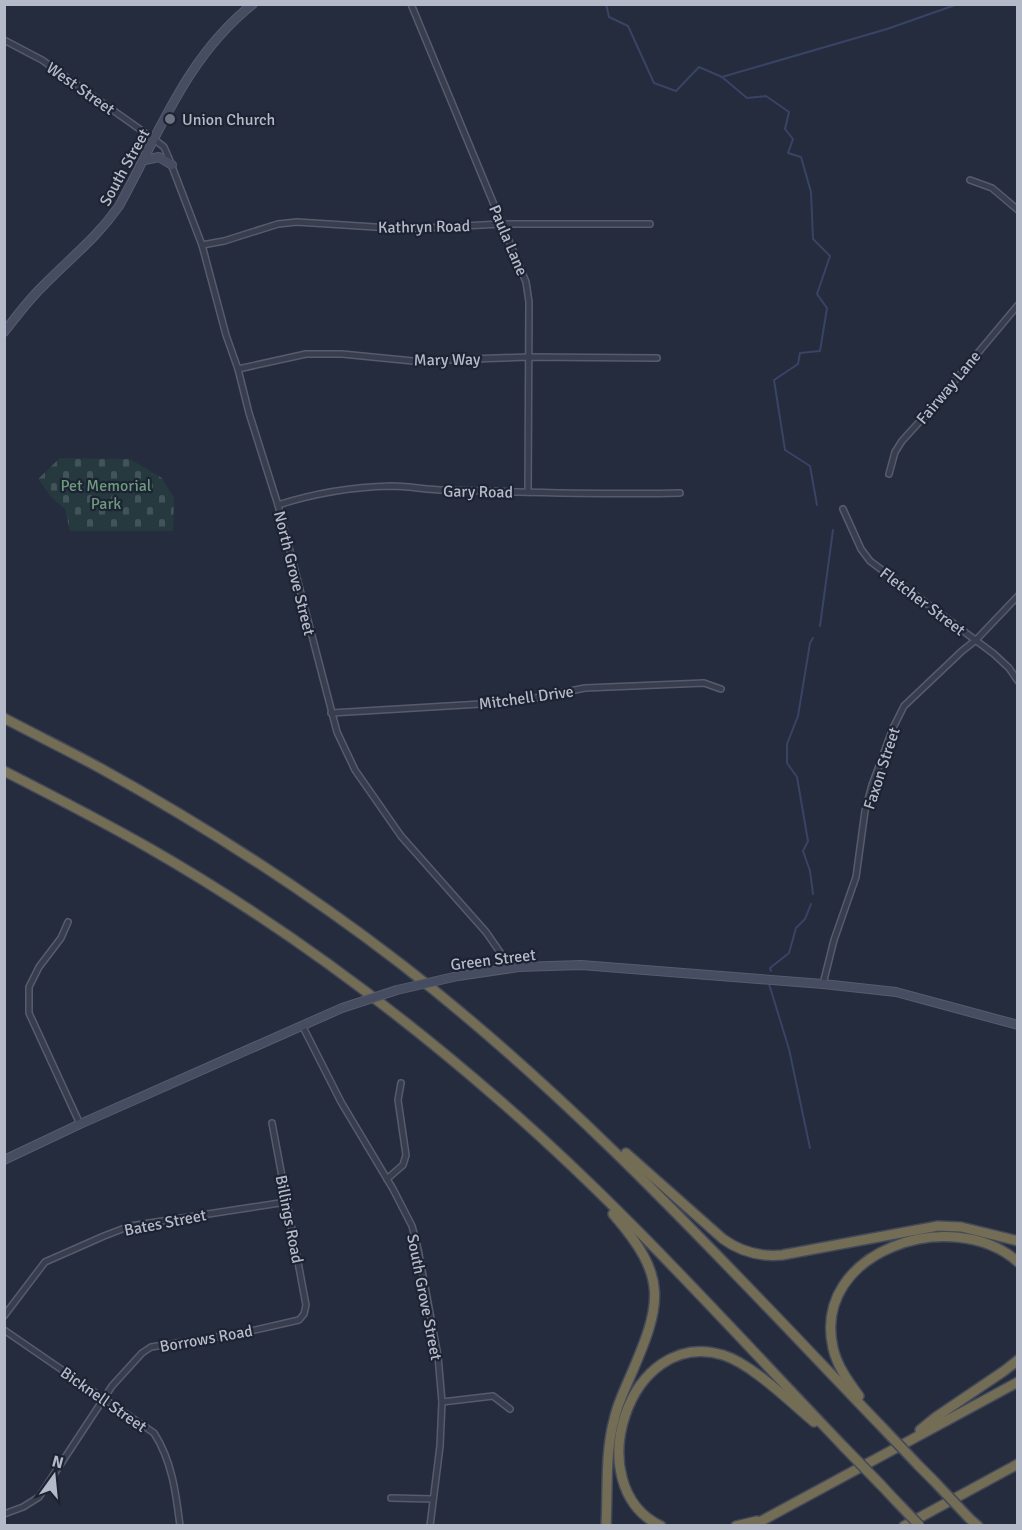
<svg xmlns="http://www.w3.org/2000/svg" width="1022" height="1530" font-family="Signika,sans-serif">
	<defs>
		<pattern id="cemetery-stones" width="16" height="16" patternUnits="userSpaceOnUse" patternTransform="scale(1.5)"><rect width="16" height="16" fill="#26393f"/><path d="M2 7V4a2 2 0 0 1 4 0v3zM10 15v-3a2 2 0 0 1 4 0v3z" fill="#435459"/></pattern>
	</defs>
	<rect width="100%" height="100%" fill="#242c3e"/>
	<path fill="url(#cemetery-stones)" d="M60 458 130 459 162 478 174 498 173 531H70L65 509 52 498 38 479Z"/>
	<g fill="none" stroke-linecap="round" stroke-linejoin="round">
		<g stroke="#394465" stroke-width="2">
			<path d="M584 4H585"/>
			<path d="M606 4 609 17 628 26 654 83 676 91 699 67 722 77 887 29 958 4"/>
			<path d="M722 77 747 98 766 96 789 112 785 129 793 139 788 153 801 157 811 192 813 239 830 256 817 294 827 308 820 351 800 353 798 364 774 380 785 450 810 466 817 505"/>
			<path d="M820 626 833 530"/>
			<path d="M813 638 810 643 798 716 787 744V763L797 777 808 841 803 851 810 871 813 894"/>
			<path d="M771 971 770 968 789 953 796 928 805 919 811 904"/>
			<path d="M769 984 789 1049 810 1148"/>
		</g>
		<defs>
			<g id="minor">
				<path d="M411 4 526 282 529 302 528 492"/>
				<path d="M4 40 42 60 155 140 164 147 168 156 202 245 226 335 238 369 249 413 278 505 337 732 355 770 401 836 486 932 511 968"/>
				<path d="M970 180 992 188 1018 210"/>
				<path d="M202 245 224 241 278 224 297 222 406 229 501 224H650"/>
				<path d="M238 369 306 354H342L413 361 528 357 657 358"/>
				<path d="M889 474 895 452 902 441 931 409 1018 305"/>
				<path d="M278 505C315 493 352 487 391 486 409 486 427 490 446 490 524 492 602 495 680 493"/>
				<path d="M843 509 861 549 870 561 994 654 1009 668 1018 681"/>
				<path d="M331 713 515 702 585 688 704 683 721 689"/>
				<path d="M68 922 61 938 39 967 29 987V1013L80 1124"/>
				<path d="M823 984 834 940 856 877 865 811 872 785 893 728 904 706 962 651 976 640 1018 596"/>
				<path d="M302 1025 341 1102 393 1189 412 1226 418 1249 438 1356 442 1402 440 1446 430 1526"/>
				<path d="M387 1179 403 1165 406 1155 398 1100 401 1083"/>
				<path d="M4 1316 45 1262 104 1236 130 1226 286 1202"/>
				<path d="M4 1330 154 1433C172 1461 176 1493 180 1526"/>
				<path d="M442 1402 493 1396 510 1409"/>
				<path d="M391 1498 433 1499"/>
				<path d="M4 1514 23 1507 39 1497 112 1386 142 1353 151 1347 242 1333 299 1320 304 1314 306 1305 272 1123"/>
			</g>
			<g id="secondary">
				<path d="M145 160 159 157 172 165"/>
				<path d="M4 332C17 316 29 299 44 285 71 257 96 239 119 206 159 134 186 57 253 4"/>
				<path d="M458 976 519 967 581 965 823 984 896 992 1018 1025"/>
				<path d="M4 1160 80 1124 342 1008"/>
			</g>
			<g id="motorway">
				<path d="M4 718C36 735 69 751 100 768 205 826 306 891 401 964 578 1101 727 1266 882 1427"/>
				<path d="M4 771C53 796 102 821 149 848 273 919 390 1005 498 1099 622 1206 731 1329 844 1447"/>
				<path d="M626 1153 723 1239C741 1252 760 1257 782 1255L938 1226 961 1227 1018 1241"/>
				<path d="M859 1396C848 1381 837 1366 833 1348 811 1251 952 1204 1018 1262"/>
				<path d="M920 1430 936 1417 1004 1371 1018 1360"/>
				<path d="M918 1465 933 1480"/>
				<path d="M881 1485 896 1501"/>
				<path d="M969 1518 978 1526"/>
				<path d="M606 1526C608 1491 605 1453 614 1420 617 1405 624 1391 630 1377 662 1303 669 1278 613 1214"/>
				<path d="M661 1526C578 1487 628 1326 723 1355 752 1364 790 1402 814 1422"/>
				<path d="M736 1526 757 1521"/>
				<path d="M752 1526 1018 1382"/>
				<path d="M904 1526 1018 1464"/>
			</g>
		</defs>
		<use href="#minor" stroke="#565c6c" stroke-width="8"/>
		<use href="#secondary" stroke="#565c6c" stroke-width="10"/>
		<use href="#motorway" stroke="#434959" stroke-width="12"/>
		<use href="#minor" stroke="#383e4e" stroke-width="5"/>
		<use href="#secondary" stroke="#474d61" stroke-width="8"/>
		<use href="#motorway" stroke="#746d56" stroke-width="9"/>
		<defs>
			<path id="secondary-bridge" d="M342 1008 397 990 458 976"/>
			<g id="motorway-bridge">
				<path d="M882 1427 918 1465"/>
				<path d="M844 1447 881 1485"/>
				<path d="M933 1480 969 1518"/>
				<path d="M896 1501 920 1526"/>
			</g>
		</defs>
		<use href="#secondary-bridge" stroke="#565c6c" stroke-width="10" stroke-linecap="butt"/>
		<use href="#motorway-bridge" stroke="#434959" stroke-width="12" stroke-linecap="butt"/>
		<use href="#secondary-bridge" stroke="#474d61" stroke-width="8"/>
		<use href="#motorway-bridge" stroke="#746d56" stroke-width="9"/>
	</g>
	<circle fill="#6b7280" stroke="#1d2333" stroke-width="2" cx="170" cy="119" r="6"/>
	<g text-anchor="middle" stroke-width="4.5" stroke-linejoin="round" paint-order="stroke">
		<g font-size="16" fill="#b5bac9" stroke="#1d2333">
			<text transform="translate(81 88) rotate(35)" y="6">West Street</text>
			<text transform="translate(124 167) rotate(-61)" y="6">South Street</text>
			<text transform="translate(424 226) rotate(-1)" y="6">Kathryn Road</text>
			<text transform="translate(509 240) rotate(67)" y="6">Paula Lane</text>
			<text transform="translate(447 359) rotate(-1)" y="6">Mary Way</text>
			<text transform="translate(948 387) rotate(-50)" y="6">Fairway Lane</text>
			<text transform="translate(478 491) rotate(1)" y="6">Gary Road</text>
			<text transform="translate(295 573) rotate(76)" y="6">North Grove Street</text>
			<text transform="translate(923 601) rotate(37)" y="6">Fletcher Street</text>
			<text transform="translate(526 697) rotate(-8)" y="6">Mitchell Drive</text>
			<text transform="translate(881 768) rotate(-72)" y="6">Faxon Street</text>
			<text transform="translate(493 959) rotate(-7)" y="6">Green Street</text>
			<text transform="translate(290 1219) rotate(79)" y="6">Billings Road</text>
			<text transform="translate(165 1222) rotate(-11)" y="6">Bates Street</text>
			<text transform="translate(425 1297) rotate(79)" y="6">South Grove Street</text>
			<text transform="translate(206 1338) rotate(-10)" y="6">Borrows Road</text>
			<text transform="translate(104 1399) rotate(35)" y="6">Bicknell Street</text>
		</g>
		<g font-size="16" fill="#b5bac9" stroke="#1d2333" text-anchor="start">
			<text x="182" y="125">Union Church</text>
		</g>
		<g font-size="16" fill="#6c9a7d" stroke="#1d2333">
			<text x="106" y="491">Pet Memorial<tspan x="106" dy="18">Park</tspan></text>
		</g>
	</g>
	<rect width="1022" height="1530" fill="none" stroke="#b5bac9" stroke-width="12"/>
	<g transform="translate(54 1476) rotate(15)" stroke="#1d2333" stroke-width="4.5" paint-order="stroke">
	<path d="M0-4.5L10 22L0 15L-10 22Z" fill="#b5bac9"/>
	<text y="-9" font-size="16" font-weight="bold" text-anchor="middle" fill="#b5bac9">N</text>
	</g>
</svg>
